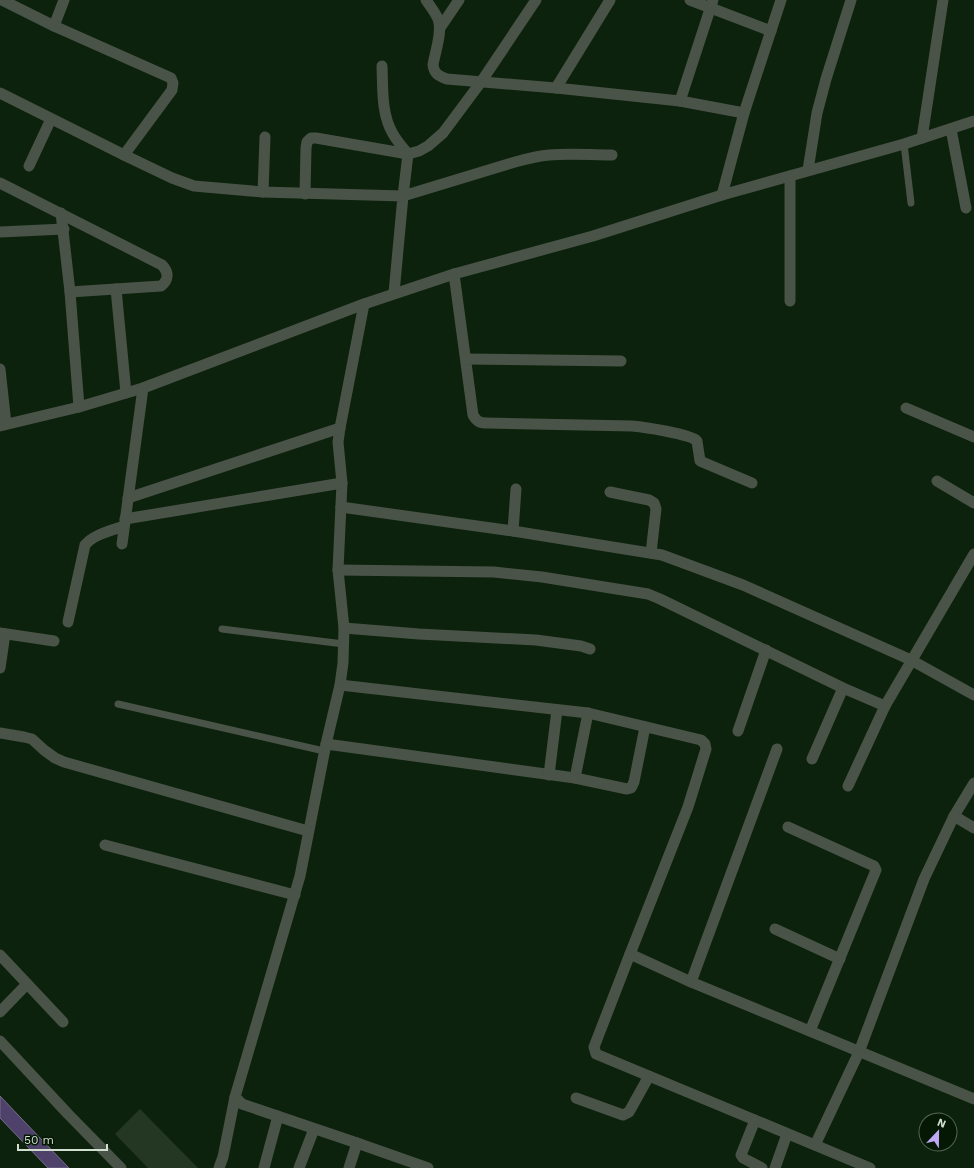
<svg xmlns="http://www.w3.org/2000/svg" width="974" height="1168" font-family="'Work Sans',sans-serif">
	<rect width="100%" height="100%" fill="#0c220c"/>
	<path fill="#243723" d="M140 1109 198 1168H148L115 1134Z"/>
	<path fill="#4e426a" stroke="#756d8c" d="M0 1096 41 1139 69 1168H48L0 1118Z"/>
	<g fill="none" stroke-linecap="round" stroke-linejoin="round">
		<g stroke="#495348" stroke-width="7">
			<path d="M904 144 911 203"/>
			<path d="M222 629 344 644"/>
			<path d="M118 704 324 751"/>
		</g>
		<g stroke="#495348" stroke-width="11">
			<path d="M2 0 54 26 64 0"/>
			<path d="M426 0C430 6 435 12 438 19 443 31 435 52 433 65 434 74 439 76 447 79L556 88 680 101 744 113"/>
			<path d="M690 0 771 31"/>
			<path d="M54 26 171 78 173 83 172 90 124 155"/>
			<path d="M440 28 459 0"/>
			<path d="M382 66C383 88 381 114 393 134 397 141 403 148 408 154L403 196 515 162C526 159 537 156 549 155 570 153 591 155 612 155"/>
			<path d="M556 88 610 0"/>
			<path d="M0 93 124 155 172 178 194 186 263 192 403 196 394 293"/>
			<path d="M680 101 713 0"/>
			<path d="M951 129 966 208"/>
			<path d="M922 138 943 0"/>
			<path d="M29 166 51 119"/>
			<path d="M808 170 817 113 826 79 851 0"/>
			<path d="M790 176V301"/>
			<path d="M0 183 162 265C169 272 169 280 161 286L70 292"/>
			<path d="M263 192 265 137"/>
			<path d="M305 194 306 148 307 142 311 138H316L408 154 419 151 428 146 443 133 481 82 536 0"/>
			<path d="M722 195 744 113 781 0"/>
			<path d="M61 213 70 292 79 407"/>
			<path d="M0 232 64 229"/>
			<path d="M454 274 473 415C477 422 480 423 487 423L632 426C643 427 691 434 697 441L700 461 752 483"/>
			<path d="M116 289 126 393"/>
			<path d="M364 304 340 428 338 442 342 483 338 570 344 628 343 663 340 685 326 744 300 876 235 1097 242 1104 357 1143 428 1168"/>
			<path d="M466 359 621 361"/>
			<path d="M0 369 6 424"/>
			<path d="M906 408 974 437"/>
			<path d="M0 426 79 407 143 388 364 304 454 274 593 236 722 195 904 144 974 121"/>
			<path d="M937 481 974 503"/>
			<path d="M610 492 649 500 654 503 656 509 651 553"/>
			<path d="M128 498 340 428"/>
			<path d="M341 507 513 531 662 555 743 585 911 660 974 695"/>
			<path d="M125 519 342 483"/>
			<path d="M513 531 516 489"/>
			<path d="M122 544 143 388"/>
			<path d="M338 570 494 572 542 577 648 594 660 599 843 688 885 706"/>
			<path d="M68 622 85 545C94 534 111 531 124 526"/>
			<path d="M344 628 419 634 536 640 581 646 590 649"/>
			<path d="M0 633 54 641"/>
			<path d="M0 668 5 634"/>
			<path d="M340 685 588 713 701 740 705 744 706 749 688 807 630 954 691 982 974 1099"/>
			<path d="M738 731 766 650"/>
			<path d="M0 733 24 737 32 739 44 750 55 758 64 762 308 831"/>
			<path d="M326 744 575 778 627 789 631 788 634 782 645 727"/>
			<path d="M812 759 843 688"/>
			<path d="M549 775 557 710"/>
			<path d="M575 778 588 713"/>
			<path d="M848 786 885 706 974 554"/>
			<path d="M954 816 974 828"/>
			<path d="M788 827 874 866 876 870 810 1031"/>
			<path d="M105 845 295 895"/>
			<path d="M775 929 840 959"/>
			<path d="M630 954 594 1047 596 1054 870 1168"/>
			<path d="M0 955 63 1022"/>
			<path d="M691 982 777 749"/>
			<path d="M0 1012 27 984"/>
			<path d="M0 1041 68 1114 121 1168"/>
			<path d="M576 1098 623 1115 629 1112 649 1076"/>
			<path d="M755 1120 741 1155 743 1158 762 1168"/>
			<path d="M815 1145 859 1052 924 879 954 816 974 783"/>
			<path d="M219 1168 223 1157 235 1097"/>
			<path d="M264 1168 278 1116"/>
			<path d="M299 1168 314 1129"/>
			<path d="M349 1168 357 1143"/>
			<path d="M775 1168 787 1134"/>
		</g>
	</g>
	<g transform="translate(938 1132) rotate(22)"><circle r="19" fill="#041804" stroke="#566755"/>
	<path d="M0-3L7 15L0 10L-7 15Z" fill="#bfa9f4"/>
	<text y="-6" font-size="11" font-weight="bold" text-anchor="middle" fill="#d0ddcf">N</text>
	</g>
	<path d="M18 1144v6h89v-6" fill="none" stroke="#d0ddcf" stroke-width="2"/>
	<text x="24" y="1144" font-size="12" fill="#d0ddcf" stroke="#041804" stroke-width="3" paint-order="stroke">50 m</text>
</svg>
